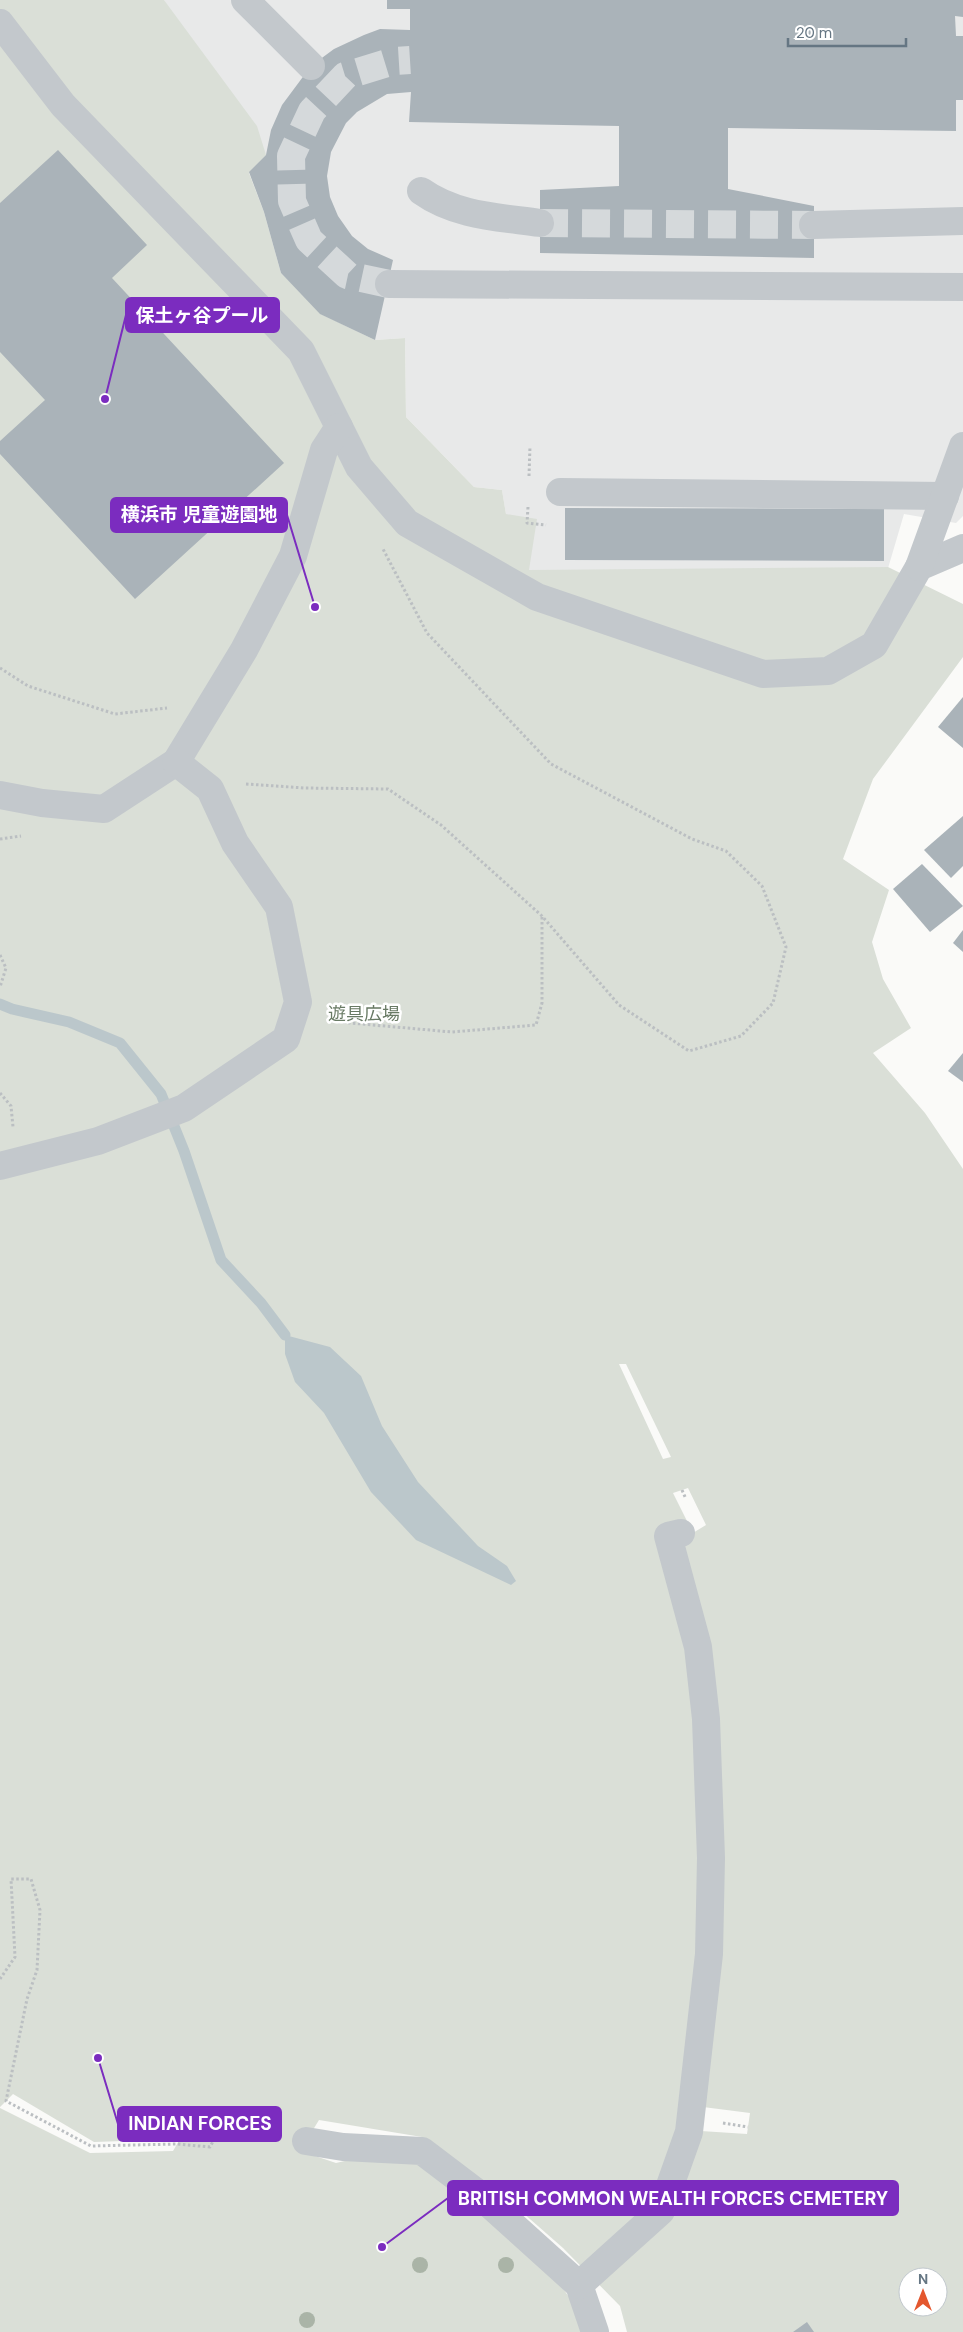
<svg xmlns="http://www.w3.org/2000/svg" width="963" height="2332" font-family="'DM Sans','Noto Sans JP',sans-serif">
	<rect width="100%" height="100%" fill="#fafaf8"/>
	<path fill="#e8e9e9" d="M164 0H963V516L956 523 904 514 881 592 529 570 506 514 502 490 474 487 406 417 405 338 375 340 321 314 281 273 264 212 249 172Z"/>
	<path fill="#dadfd7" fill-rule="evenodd" d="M0 0H164L257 126 266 155 249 173 264 212 281 273 321 314 375 340 405 338 406 417 474 487 502 490 506 514 537 519 529 570 888 567 963 604V657L873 779 843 859 889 890 872 942 883 979 911 1028 873 1053 925 1113 963 1169V2332H627L620 2306 563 2248 506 2198 422 2137 319 2120 300 2151 336 2163 375 2154 414 2155 552 2273 569 2297 583 2332H0V2108L90 2153 173 2151 180 2139 94 2142 13 2094 0 2107ZM619 1364H626L671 1457 663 1459ZM688 1488 706 1525 683 1539 679 1526 687 1521 673 1493ZM703 2107 750 2113 747 2134 701 2131ZM908 2277H938V2307H908Z"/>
	<path fill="#bbc7cb" d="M285 1335 330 1347 361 1376 382 1426 418 1482 478 1546 507 1566 516 1581 511 1585 416 1540 371 1492 324 1413 295 1382 285 1354Z"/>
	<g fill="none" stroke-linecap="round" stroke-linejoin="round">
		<path stroke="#bbc7cb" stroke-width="11" d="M0 1004 12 1009 69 1022 120 1043 161 1094 184 1151 221 1260 261 1303 285 1335"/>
	</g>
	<g fill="#aab3b9">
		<path d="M387 0H963V17L955 16 956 36H963V100H956V131L728 128V189L814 206V258L540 253V190L619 186V126L409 122 411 92 387 94 357 112 346 123 331 152 327 176 330 197 338 216 352 236 368 249 393 260 375 340 320 314 281 273 264 212 249 172 266 155 271 130 282 105 311 66 334 49 364 35 380 29 410 30V9H387Z"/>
		<path d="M58 150 147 245 112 278 284 463 135 599 0 454V441L45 400 0 352V203Z"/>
		<path d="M565 508 884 509V561L565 560Z"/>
		<path d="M963 697V748L938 727Z"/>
		<path d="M963 816V866L951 878 924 850Z"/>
		<path d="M922 864 963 906 930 932 893 889Z"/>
		<path d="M963 930V952L953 943Z"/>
		<path d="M963 1053V1082L948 1071Z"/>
		<path d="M807 2322 814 2332H793Z"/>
	</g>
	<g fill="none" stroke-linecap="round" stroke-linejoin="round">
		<g stroke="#d5d9db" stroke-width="28" stroke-dasharray="28 14" stroke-linecap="butt">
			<path d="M540 223 813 225"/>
			<path d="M389 284 347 275 309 240 292 201 291 156 312 111 345 76 394 61 410 60"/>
		</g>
		<g stroke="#bbbfc2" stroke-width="3" stroke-dasharray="2.5 2.5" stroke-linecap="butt">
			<path d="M529 476 530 446"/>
			<path d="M528 507 527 523 546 525"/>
			<path d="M0 668 28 686 115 714 167 708"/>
			<path d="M246 784 305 788 388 789 441 825 542 916 619 1005 689 1051 741 1036 773 1003 786 947 762 886 726 851 692 839 551 764 427 633 383 549"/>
			<path d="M0 839 21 836"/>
			<path d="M0 955 6 968 0 987"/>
			<path d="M328 1021 452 1032 536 1025 542 1003V916"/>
			<path d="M0 1093 11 1106 13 1127"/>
			<path d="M682 1490 686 1499"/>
			<path d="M0 1979 15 1957 11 1879H31L40 1910 37 1970 27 1999 6 2101 91 2146 177 2144 210 2147 223 2123 273 2132"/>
			<path d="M723 2123 748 2127"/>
		</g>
		<g stroke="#c3c8cc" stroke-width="28">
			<path d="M245 0 311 66"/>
			<path d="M0 23 63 105 301 351 359 467 407 523 537 597 763 674 828 671 874 645 919 567 963 548"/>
			<path d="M421 191C456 216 498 217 540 223"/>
			<path d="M813 225 963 221"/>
			<path d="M389 284 963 287"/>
			<path d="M560 492 945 496"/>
			<path d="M919 567 963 446"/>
			<path d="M0 795 42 803 104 809 176 762 244 650 293 556 324 450 339 427"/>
			<path d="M0 1166 98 1141 184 1108 286 1039 298 1002 279 907 235 843 210 789 176 762"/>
			<path d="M306 2141 343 2147 422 2151 476 2192 579 2285 595 2332"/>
			<path d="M579 2285 661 2211 689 2132 709 1954 711 1858 706 1719 698 1647 668 1536 681 1533"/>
		</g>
	</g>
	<g fill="#aab4a7">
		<circle cx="420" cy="2265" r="8"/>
		<circle cx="506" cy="2265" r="8"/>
		<circle cx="307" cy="2320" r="8"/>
	</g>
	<g text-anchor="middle" stroke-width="5" stroke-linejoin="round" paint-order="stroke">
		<g font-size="18" fill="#687a64" stroke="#fff">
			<text x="364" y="1020">遊具広場</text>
		</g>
	</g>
	<path fill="none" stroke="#7b2cbf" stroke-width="2" d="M105 399L126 315M315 607L287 515M98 2058L118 2124M382 2247L448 2198"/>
	<g fill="#7b2cbf" stroke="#fff" stroke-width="2">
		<circle cx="105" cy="399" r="5"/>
		<circle cx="315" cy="607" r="5"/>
		<circle cx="98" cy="2058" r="5"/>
		<circle cx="382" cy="2247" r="5"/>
	</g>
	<g fill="#7b2cbf" stroke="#7b2cbf" stroke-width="2">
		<rect x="126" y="298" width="153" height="34" rx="5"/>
		<rect x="111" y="498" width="176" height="34" rx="5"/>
		<rect x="118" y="2107" width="163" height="34" rx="5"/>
		<rect x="448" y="2181" width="450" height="34" rx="5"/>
	</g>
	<g font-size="19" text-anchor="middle" font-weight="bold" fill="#fff">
		<text x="202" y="322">保土ヶ谷プール</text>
		<text x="199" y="521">横浜市 児童遊園地</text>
		<text x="200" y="2130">INDIAN FORCES</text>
		<text x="673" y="2205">BRITISH COMMON WEALTH FORCES CEMETERY</text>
	</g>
	<g transform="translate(923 2292)"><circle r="24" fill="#ffffff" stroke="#c1c8cd"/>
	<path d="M0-4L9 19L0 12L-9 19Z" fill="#e4572e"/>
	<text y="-8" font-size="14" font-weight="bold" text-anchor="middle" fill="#657683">N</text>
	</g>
	<path d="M788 38v8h118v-8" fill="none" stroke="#657683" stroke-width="2.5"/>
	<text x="796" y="38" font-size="15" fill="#657683" stroke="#ffffff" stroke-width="4" paint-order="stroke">20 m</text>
</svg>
